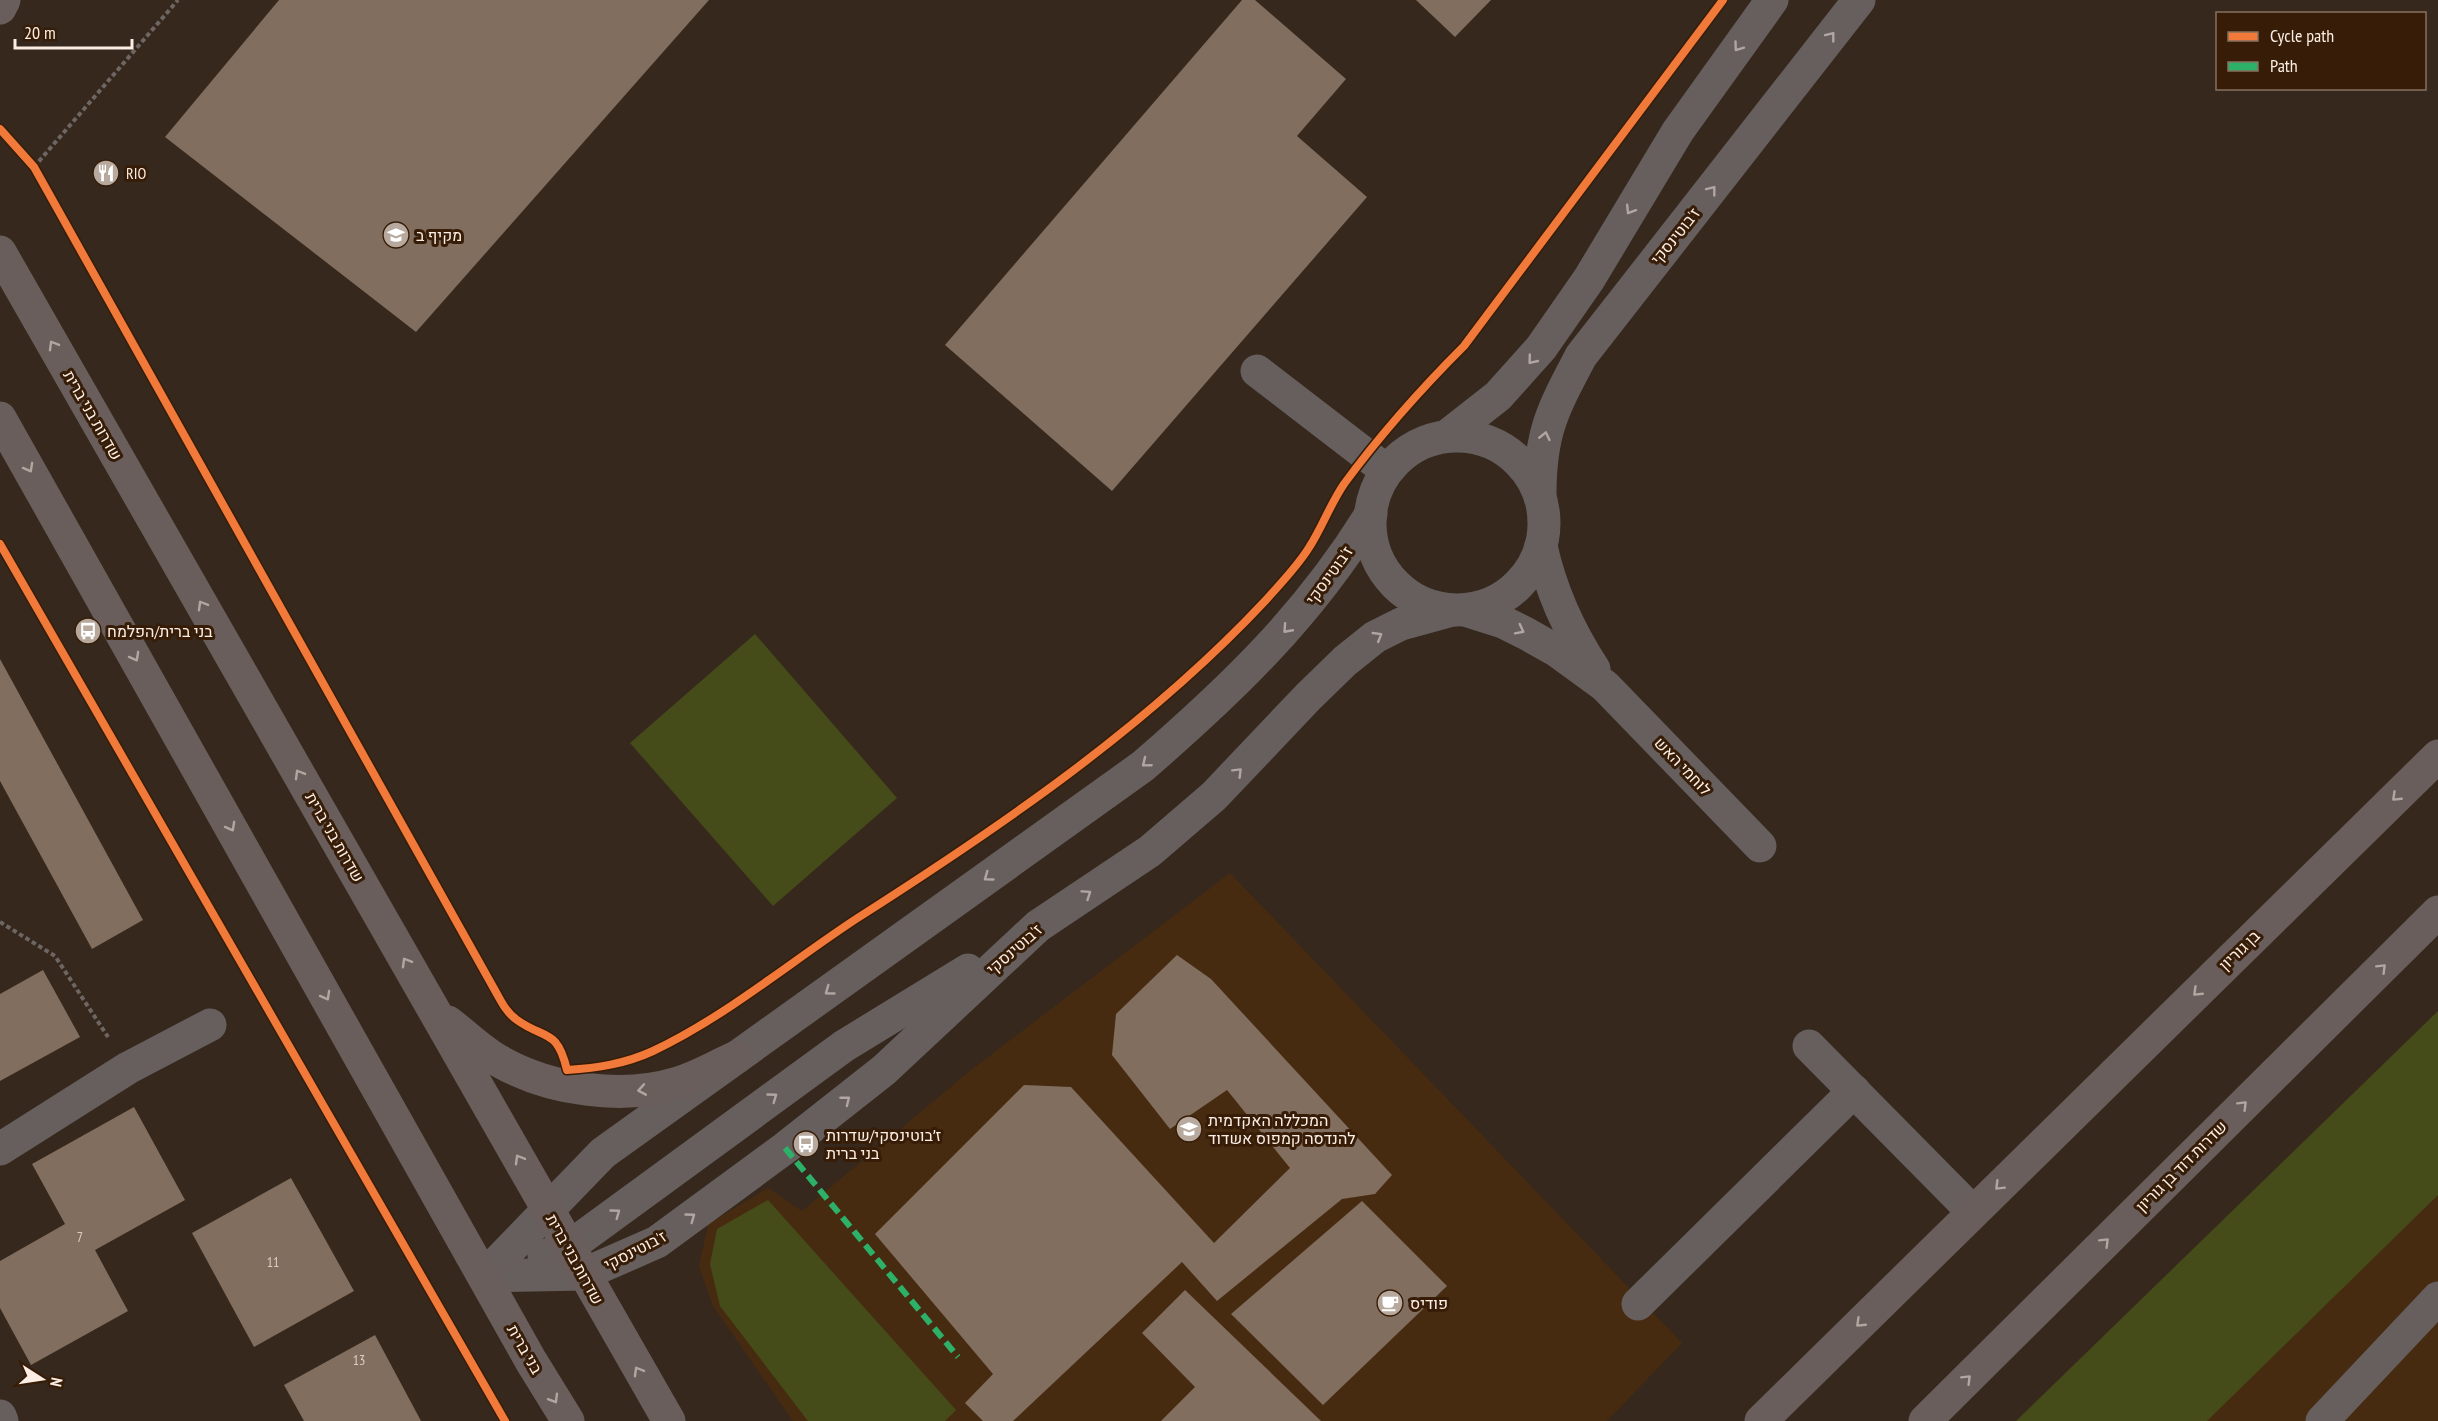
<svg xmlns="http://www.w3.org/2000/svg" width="2438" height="1421" font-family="'PT Sans Narrow',Heebo,sans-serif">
	<rect width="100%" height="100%" fill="#36281c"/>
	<g fill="#472b11">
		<path d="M1230 873 1682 1343 1607 1421H793L713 1306 699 1266 708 1224 768 1188 802 1211 971 1070Z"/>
		<path d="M2438 1051V1421H2057Z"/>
	</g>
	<g fill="#454c19">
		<path d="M755 634 897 798 773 906 630 743Z"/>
		<path d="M2438 1011V1195L2207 1421H2016Z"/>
		<path d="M768 1200 956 1410 945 1421H808L720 1306 710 1264 717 1229Z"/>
	</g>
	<g fill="#816e5f">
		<path d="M279 0H709L416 332 165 137Z"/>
		<path d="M1242 0H1255L1346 79 1297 136 1367 197 1112 491 945 345Z"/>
		<path d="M1416 0H1491L1455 37Z"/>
		<path d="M0 659 143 920 92 949 0 781Z"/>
		<path d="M1177 955 1211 979 1392 1175 1375 1194 1342 1199 1217 1301 1182 1262 1013 1421H983L965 1403 993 1374 875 1234 1024 1085 1071 1087 1214 1243 1290 1168 1227 1090 1170 1129 1112 1055 1116 1014Z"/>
		<path d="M43 970 80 1037 0 1081V994Z"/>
		<path d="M134 1107 185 1200 95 1250 128 1311 31 1365 0 1308V1261L65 1224 32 1164Z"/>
		<path d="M291 1178 354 1291 254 1347 192 1233Z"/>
		<path d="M1362 1201 1447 1286 1323 1405 1231 1314Z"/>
		<path d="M1185 1290 1321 1421H1161L1195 1387 1142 1333Z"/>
		<path d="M375 1335 421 1421H304L284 1385Z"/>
	</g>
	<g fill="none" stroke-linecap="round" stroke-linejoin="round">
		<g stroke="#6e6663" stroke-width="4" stroke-dasharray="4.5 3" stroke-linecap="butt">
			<path d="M34 167 178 0"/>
			<path d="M0 922 55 956 108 1037"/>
		</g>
		<g stroke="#665f5e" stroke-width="33">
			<path d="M1257 371 1387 471"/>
			<circle cx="1457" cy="523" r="87"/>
			<path d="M1447 436 1498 396 1541 348 1589 279 1678 131 1772 0"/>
			<path d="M1540 494C1540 432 1553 409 1581 356L1859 0"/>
			<path d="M1541 546C1551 592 1569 631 1594 669"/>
			<path d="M1465 610 1503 622 1527 634 1557 651 1605 686 1760 846"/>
			<path d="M1809 1046 1973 1212"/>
			<path d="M0 1149 128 1068 210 1025"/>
			<path d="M544 1256 569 1247 844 1046 968 970"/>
			<path d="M484 1276 584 1274 657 1242 785 1148 884 1070 1038 926 1150 851 1214 796 1308 697 1345 661 1375 637 1401 624 1452 610"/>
			<path d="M484 1276 603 1153 1143 766C1232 689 1309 615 1371 514"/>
			<path d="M1638 1304 1854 1091"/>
			<path d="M0 1416 2 1421"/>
			<path d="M2322 1421 2438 1298"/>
		</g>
		<g stroke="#695e5b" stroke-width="33">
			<path d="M0 8 4 0"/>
			<path d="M0 252 669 1421"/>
			<path d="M0 418 531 1361 568 1421"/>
			<path d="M448 1022C465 1035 481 1051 499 1061 550 1090 622 1100 678 1083 698 1077 718 1065 737 1057"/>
			<path d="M1761 1421 2438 756"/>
			<path d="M1925 1421 2438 912"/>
		</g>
		<path stroke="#2db169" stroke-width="6" stroke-dasharray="12 6" stroke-linecap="butt" d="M785 1148 958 1357"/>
		<defs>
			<g id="cycleway">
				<path d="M0 129 34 167 497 994C502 1003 507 1013 517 1020 545 1040 557 1028 567 1070 597 1068 625 1064 653 1051 725 1017 789 963 856 919 1000 827 1147 727 1265 601 1280 584 1298 566 1310 546 1322 527 1331 503 1344 484 1380 435 1421 389 1464 346L1723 0"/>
				<path d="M0 544 505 1421"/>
			</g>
		</defs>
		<use href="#cycleway" stroke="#371d07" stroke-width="11"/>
		<use href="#cycleway" stroke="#f17a3a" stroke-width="8"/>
	</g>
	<defs><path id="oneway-chevron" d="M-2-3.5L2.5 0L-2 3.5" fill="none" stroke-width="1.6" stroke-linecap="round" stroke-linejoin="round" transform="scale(1.5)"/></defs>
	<g stroke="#b1a6a1">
		<use href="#oneway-chevron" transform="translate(1831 36) rotate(-52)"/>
		<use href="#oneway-chevron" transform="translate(1738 47) rotate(126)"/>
		<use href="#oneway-chevron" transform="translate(1712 190) rotate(-52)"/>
		<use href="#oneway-chevron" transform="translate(1630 210) rotate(122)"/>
		<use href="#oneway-chevron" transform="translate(1532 360) rotate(129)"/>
		<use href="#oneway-chevron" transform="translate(1545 436) rotate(-77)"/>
		<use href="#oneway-chevron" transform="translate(1287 629) rotate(132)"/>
		<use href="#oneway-chevron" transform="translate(1520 630) rotate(27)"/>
		<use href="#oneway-chevron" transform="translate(1378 636) rotate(-31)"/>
		<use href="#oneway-chevron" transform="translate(1146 763) rotate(141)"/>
		<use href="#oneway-chevron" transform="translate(1238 772) rotate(-45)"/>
		<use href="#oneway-chevron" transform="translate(988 877) rotate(144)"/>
		<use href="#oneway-chevron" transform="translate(1087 894) rotate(-34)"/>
		<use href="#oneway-chevron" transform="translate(829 991) rotate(144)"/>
		<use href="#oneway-chevron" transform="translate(773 1097) rotate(-36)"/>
		<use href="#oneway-chevron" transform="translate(846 1100) rotate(-38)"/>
		<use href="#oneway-chevron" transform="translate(616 1213) rotate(-36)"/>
		<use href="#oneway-chevron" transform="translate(691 1217) rotate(-36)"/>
	</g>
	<g stroke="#b2a6a0">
		<use href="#oneway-chevron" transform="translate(53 345) rotate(-120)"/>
		<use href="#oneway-chevron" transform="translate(29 468) rotate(61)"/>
		<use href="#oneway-chevron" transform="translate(202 605) rotate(-120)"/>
		<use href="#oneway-chevron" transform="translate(135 657) rotate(61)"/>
		<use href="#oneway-chevron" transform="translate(299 774) rotate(-120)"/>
		<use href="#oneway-chevron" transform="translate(2396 797) rotate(136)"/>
		<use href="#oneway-chevron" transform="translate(231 827) rotate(61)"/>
		<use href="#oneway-chevron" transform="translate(406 962) rotate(-120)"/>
		<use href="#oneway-chevron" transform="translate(2382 968) rotate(-45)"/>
		<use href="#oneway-chevron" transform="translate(2197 992) rotate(136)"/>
		<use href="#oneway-chevron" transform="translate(326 996) rotate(61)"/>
		<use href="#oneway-chevron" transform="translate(642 1090) rotate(170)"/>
		<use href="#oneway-chevron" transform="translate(2243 1105) rotate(-45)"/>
		<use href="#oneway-chevron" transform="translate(519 1159) rotate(-120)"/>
		<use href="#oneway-chevron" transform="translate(1999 1186) rotate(135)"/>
		<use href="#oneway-chevron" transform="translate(2105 1242) rotate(-45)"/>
		<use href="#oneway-chevron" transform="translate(1860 1323) rotate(136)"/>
		<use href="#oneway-chevron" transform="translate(638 1371) rotate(-120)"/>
		<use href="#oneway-chevron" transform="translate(1967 1379) rotate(-45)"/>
		<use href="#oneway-chevron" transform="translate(554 1399) rotate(59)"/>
	</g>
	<defs>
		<symbol id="restaurant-disc" viewBox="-11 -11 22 22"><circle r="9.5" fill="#b7a99e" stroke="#371d07"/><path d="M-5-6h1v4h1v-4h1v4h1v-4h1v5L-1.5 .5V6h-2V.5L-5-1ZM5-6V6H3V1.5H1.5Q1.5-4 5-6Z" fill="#fff"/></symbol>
		<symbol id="school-disc" viewBox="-11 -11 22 22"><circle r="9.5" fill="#b7a99e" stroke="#371d07"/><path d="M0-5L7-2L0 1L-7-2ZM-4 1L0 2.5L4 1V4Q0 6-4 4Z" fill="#fff"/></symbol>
		<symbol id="bus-disc" viewBox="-11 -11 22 22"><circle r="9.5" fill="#b7a99e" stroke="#371d07"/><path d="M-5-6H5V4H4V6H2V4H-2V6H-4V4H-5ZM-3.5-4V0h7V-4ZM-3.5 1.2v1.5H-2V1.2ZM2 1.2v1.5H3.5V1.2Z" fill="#fff"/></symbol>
		<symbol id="university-disc" viewBox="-11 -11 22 22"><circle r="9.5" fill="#b7a99e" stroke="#371d07"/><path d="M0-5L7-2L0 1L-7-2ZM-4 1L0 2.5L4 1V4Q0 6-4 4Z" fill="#fff"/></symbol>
		<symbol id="cafe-disc" viewBox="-11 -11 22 22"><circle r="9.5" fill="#b7a99e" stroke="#371d07"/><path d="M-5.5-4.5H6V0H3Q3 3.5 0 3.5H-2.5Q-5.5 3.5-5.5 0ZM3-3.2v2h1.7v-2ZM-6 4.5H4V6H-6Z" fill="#fff"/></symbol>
	</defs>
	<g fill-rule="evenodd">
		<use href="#restaurant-disc" x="91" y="158" width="30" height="30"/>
		<use href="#school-disc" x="381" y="220" width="30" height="30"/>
		<use href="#bus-disc" x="73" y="616" width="30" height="30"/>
		<use href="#university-disc" x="1174" y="1114" width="30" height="30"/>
		<use href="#bus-disc" x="791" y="1129" width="30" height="30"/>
		<use href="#cafe-disc" x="1375" y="1288" width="30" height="30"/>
	</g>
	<g text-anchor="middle" stroke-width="6" stroke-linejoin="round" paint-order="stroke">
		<g font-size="14" fill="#ddcec3">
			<text x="80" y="1242">7</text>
			<text x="273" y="1267">11</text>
			<text x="359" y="1365">13</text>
		</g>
		<g font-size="16" fill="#fceee4" stroke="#371d07" text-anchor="start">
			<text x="126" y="179">RIO</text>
			<text x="416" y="241">מקיף ב</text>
			<text x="107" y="637">בני ברית/הפלמח</text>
			<text x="1208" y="1126">המכללה האקדמית<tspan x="1208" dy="18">להנדסה קמפוס אשדוד</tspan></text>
			<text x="826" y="1141">ז׳בוטינסקי/שדרות<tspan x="826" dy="18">בני ברית</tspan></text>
			<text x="1410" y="1309">פודיס</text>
		</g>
		<g font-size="16" fill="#fceee4" stroke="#371d07">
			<text transform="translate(1675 236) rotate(-51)" y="6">ז'בוטינסקי</text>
			<text transform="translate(93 415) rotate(60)" y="6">שדרות בני ברית</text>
			<text transform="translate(1329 575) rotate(-54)" y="6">ז'בוטינסקי</text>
			<text transform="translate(1683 766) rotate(46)" y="6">לוחמי האש</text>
			<text transform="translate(335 837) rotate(60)" y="6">שדרות בני ברית</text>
			<text transform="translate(1014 949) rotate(-41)" y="6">ז'בוטינסקי</text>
			<text transform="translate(2239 950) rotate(-44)" y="6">בן גוריון</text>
			<text transform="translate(2181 1166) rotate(-45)" y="6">שדרות דוד בן גוריון</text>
			<text transform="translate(635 1250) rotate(-27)" y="6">ז'בוטינסקי</text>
			<text transform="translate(575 1259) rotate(61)" y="6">שדרות בני ברית</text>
			<text transform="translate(525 1349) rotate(60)" y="6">בני ברית</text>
		</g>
	</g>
	<rect x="2216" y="12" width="210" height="78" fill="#371d07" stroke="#86715f" stroke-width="1.5"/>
	<rect x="2228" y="32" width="30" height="9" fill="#f17a3a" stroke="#86715f" stroke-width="1.5"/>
	<text x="2270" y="42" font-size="18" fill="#fceee4">Cycle path</text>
	<rect x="2228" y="62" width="30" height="9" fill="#2db169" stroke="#86715f" stroke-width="1.5"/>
	<text x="2270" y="72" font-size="18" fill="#fceee4">Path</text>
	<g transform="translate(42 1379) rotate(102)" stroke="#371d07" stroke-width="4.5" paint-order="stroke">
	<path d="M0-4.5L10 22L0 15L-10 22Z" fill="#fceee4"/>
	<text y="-9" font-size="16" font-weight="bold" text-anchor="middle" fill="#fceee4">N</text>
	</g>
	<path d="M15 39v9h117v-9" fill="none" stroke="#fceee4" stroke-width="3"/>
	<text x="24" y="39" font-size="18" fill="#fceee4" stroke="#371d07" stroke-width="4.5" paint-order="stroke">20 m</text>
</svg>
